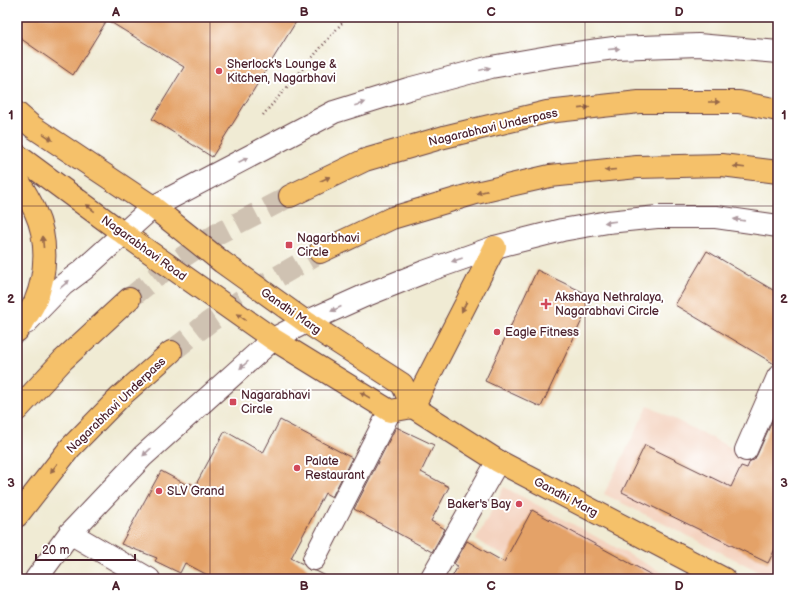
<svg xmlns="http://www.w3.org/2000/svg" width="795" height="596" font-family="'Balsamiq Sans',sans-serif">
	<rect width="100%" height="100%" fill="#fff"/>
	<filter id="ink" filterUnits="userSpaceOnUse"><feTurbulence type="fractalNoise" baseFrequency=".025" numOctaves="2"/><feDisplacementMap in="SourceGraphic" scale="8" xChannelSelector="R" yChannelSelector="G"/><feConvolveMatrix kernelMatrix="1 2 1 2 8 2 1 2 1" color-interpolation-filters="sRGB"/></filter>
	<filter id="wash" filterUnits="userSpaceOnUse"><feTurbulence type="fractalNoise" baseFrequency=".012" numOctaves="4" result="noise"/><feDisplacementMap in="SourceGraphic" scale="16" xChannelSelector="R" yChannelSelector="G"/><feGaussianBlur stdDeviation="0.9" result="paint"/><feColorMatrix in="noise" values="0 0 0 0 0 0 0 0 0 0 0 0 0 0 0 0 0 1.4 0 .05"/><feComposite in="paint" operator="in"/></filter>
	<g filter="url(#wash)">
		<rect width="100%" height="100%" fill="#f0ebd4"/>
		<g fill="#f4d3c0">
			<path d="M648 406 778 471V579H774L604 494Z"/>
			<path d="M504 487 674 579H545L476 540Z"/>
		</g>
		<g id="blocks">
			<g fill="#e4a267">
				<path d="M17 17H299L212 157 152 119 184 67 107 20 73 75 17 36Z"/>
				<path d="M707 251 778 293V365H776L675 305Z"/>
				<path d="M537 270 593 297 541 407 485 381Z"/>
				<path d="M778 408V543L768 563 622 492 645 445 731 487 741 466 747 468 750 461 754 460 757 455Z"/>
				<path d="M280 420 352 458 332 497 325 493 291 558 303 564 309 570 316 571 332 579H215L185 563 180 573 155 561 157 558 121 544 161 471 189 486 190 483 195 486 225 431 263 453Z"/>
				<path d="M396 427 434 445 421 472 449 487 431 521 445 529 432 552 354 509Z"/>
				<path d="M532 510 659 579H451L458 566 454 564 467 541 504 562Z"/>
			</g>
		</g>
	</g>
	<g filter="url(#ink)">
		<use href="#blocks" fill-opacity="0" stroke="#633e44" stroke-width="1"/>
		<g fill="none" stroke-linecap="round" stroke-linejoin="round">
			<g stroke="#cfc2b2" stroke-width="22" stroke-dasharray="22 11" stroke-linecap="butt">
				<path d="M129 299 171 265 217 234 290 196"/>
				<path d="M171 352 209 322 265 284 320 252"/>
			</g>
			<defs>
				<g id="minor">
					<path d="M26 323 63 285 83 270 153 207 334 112 408 89 491 67 554 56 614 48 698 45 778 52"/>
					<path d="M746 450 778 377"/>
					<path d="M70 533 149 579"/>
					<path d="M314 559 390 411"/>
					<path d="M36 579 70 533 143 456 273 339 306 322 364 296 424 272 495 247 562 230 608 222 657 217H716L778 226"/>
					<path d="M431 579 498 461"/>
				</g>
				<g id="major">
					<path d="M17 113 33 127 153 207 222 262 306 322 402 384 413 407 498 461 724 579"/>
					<path d="M17 155 124 234 273 339 390 411 413 407"/>
					<path d="M17 178C23 189 30 200 35 211 48 239 47 273 35 302 30 312 23 322 17 331"/>
					<path d="M413 407 495 247"/>
				</g>
				<g id="highway">
					<path d="M290 196 365 160 444 137 547 112 639 102H739L778 110"/>
					<path d="M320 252 392 218 476 193 550 176 637 167 722 165 778 172"/>
					<path d="M17 410 63 360 129 299"/>
					<path d="M17 516 70 448 120 397 171 352"/>
				</g>
			</defs>
			<use href="#minor" stroke="#633e44" stroke-width="24"/>
			<use href="#major" stroke="#633e44" stroke-width="24"/>
			<use href="#highway" stroke="#633e44" stroke-width="24"/>
			<path stroke="#633e44" stroke-width="2.5" stroke-dasharray="1 3" stroke-linecap="butt" d="M263 115 347 17"/>
			<use href="#minor" stroke="#fff" stroke-width="22"/>
			<use href="#major" stroke="#f5c16b" stroke-width="22"/>
			<use href="#highway" stroke="#f5c16b" stroke-width="22"/>
		</g>
		<defs><path id="oneway-solid" d="M-6-.8H1V-3.2L6.5 0L1 3.2V.8H-6Z"/></defs>
		<g fill="#ae9aa0">
			<use href="#oneway-solid" transform="translate(614 49) rotate(-5)"/>
			<use href="#oneway-solid" transform="translate(485 69) rotate(-14)"/>
			<use href="#oneway-solid" transform="translate(360 104) rotate(-18)"/>
			<use href="#oneway-solid" transform="translate(243 160) rotate(-28)"/>
			<use href="#oneway-solid" transform="translate(739 220) rotate(-172)"/>
			<use href="#oneway-solid" transform="translate(610 222) rotate(173)"/>
			<use href="#oneway-solid" transform="translate(457 260) rotate(161)"/>
			<use href="#oneway-solid" transform="translate(65 284) rotate(-41)"/>
			<use href="#oneway-solid" transform="translate(336 309) rotate(155)"/>
			<use href="#oneway-solid" transform="translate(244 365) rotate(138)"/>
			<use href="#oneway-solid" transform="translate(147 452) rotate(137)"/>
		</g>
		<g fill="#976848">
			<use href="#oneway-solid" transform="translate(714 102)"/>
			<use href="#oneway-solid" transform="translate(584 108) rotate(-6)"/>
			<use href="#oneway-solid" transform="translate(48 137) rotate(34)"/>
			<use href="#oneway-solid" transform="translate(739 167) rotate(-173)"/>
			<use href="#oneway-solid" transform="translate(610 170) rotate(175)"/>
			<use href="#oneway-solid" transform="translate(325 179) rotate(-25)"/>
			<use href="#oneway-solid" transform="translate(482 192) rotate(167)"/>
			<use href="#oneway-solid" transform="translate(90 208) rotate(-143)"/>
			<use href="#oneway-solid" transform="translate(43 242) rotate(-95)"/>
			<use href="#oneway-solid" transform="translate(464 307) rotate(117)"/>
			<use href="#oneway-solid" transform="translate(241 317) rotate(-145)"/>
			<use href="#oneway-solid" transform="translate(365 395) rotate(-149)"/>
			<use href="#oneway-solid" transform="translate(54 468) rotate(128)"/>
		</g>
	</g>
	<path fill="none" stroke="#4a1f2b" stroke-width="1" stroke-opacity="0.55" d="M210 17V579M398 17V579M585 17V579M17 206H778M17 390H778"/>
	<g fill="#d1495b" stroke="#fff" stroke-width="1.5">
		<circle cx="219" cy="71" r="4"/>
		<rect x="285" y="241" width="8" height="8" rx="2"/>
		<path d="M544 298h4v4h4v4h-4v4h-4v-4h-4v-4h4z"/>
		<circle cx="497" cy="332" r="4"/>
		<rect x="229" y="398" width="8" height="8" rx="2"/>
		<circle cx="297" cy="468" r="4"/>
		<circle cx="159" cy="491" r="4"/>
		<circle cx="519" cy="504" r="4"/>
	</g>
	<g text-anchor="middle" stroke-width="4" stroke-linejoin="round" paint-order="stroke">
		<g font-size="12" fill="#4a1f2b" stroke="#fff" text-anchor="start">
			<text x="227" y="68">Sherlock's Lounge &amp;<tspan x="227" dy="14">Kitchen, Nagarbhavi</tspan></text>
			<text x="297" y="242">Nagarbhavi<tspan x="297" dy="14">Circle</tspan></text>
			<text x="555" y="301">Akshaya Nethralaya,<tspan x="555" dy="14">Nagarabhavi Circle</tspan></text>
			<text x="505" y="336">Eagle Fitness</text>
			<text x="241" y="399">Nagarabhavi<tspan x="241" dy="14">Circle</tspan></text>
			<text x="305" y="465">Palate<tspan x="305" dy="14">Restaurant</tspan></text>
			<text x="167" y="495">SLV Grand</text>
			<text x="511" y="508" text-anchor="end">Baker's Bay</text>
		</g>
		<g font-size="12" fill="#4a1f2b" stroke="#fff">
			<text transform="translate(493 127) rotate(-13)" y="4">Nagarabhavi Underpass</text>
			<text transform="translate(144 248) rotate(36)" y="4">Nagarabhavi Road</text>
			<text transform="translate(291 311) rotate(35)" y="4">Gandhi Marg</text>
			<text transform="translate(116 405) rotate(-44)" y="4">Nagarabhavi Underpass</text>
			<text transform="translate(566 497) rotate(28)" y="4">Gandhi Marg</text>
		</g>
	</g>
	<rect width="795" height="596" fill="none" stroke="#fff" stroke-width="44"/>
	<path d="M36 554v6h99v-6" fill="none" stroke="#4a1f2b" stroke-width="2"/>
	<text x="42" y="554" font-size="12" fill="#4a1f2b" stroke="#ffffff" stroke-width="3" paint-order="stroke">20 m</text>
	<rect x="22" y="22" width="751" height="552" fill="none" stroke="#4a1f2b" stroke-width="1.5"/>
	<g font-size="13" text-anchor="middle" font-weight="bold" fill="#4a1f2b">
		<text x="116" y="16">A</text>
		<text x="304" y="16">B</text>
		<text x="491" y="16">C</text>
		<text x="679" y="16">D</text>
		<text x="11" y="119">1</text>
		<text x="784" y="119">1</text>
		<text x="11" y="303">2</text>
		<text x="784" y="303">2</text>
		<text x="11" y="487">3</text>
		<text x="784" y="487">3</text>
		<text x="116" y="590">A</text>
		<text x="304" y="590">B</text>
		<text x="491" y="590">C</text>
		<text x="679" y="590">D</text>
	</g>
</svg>
